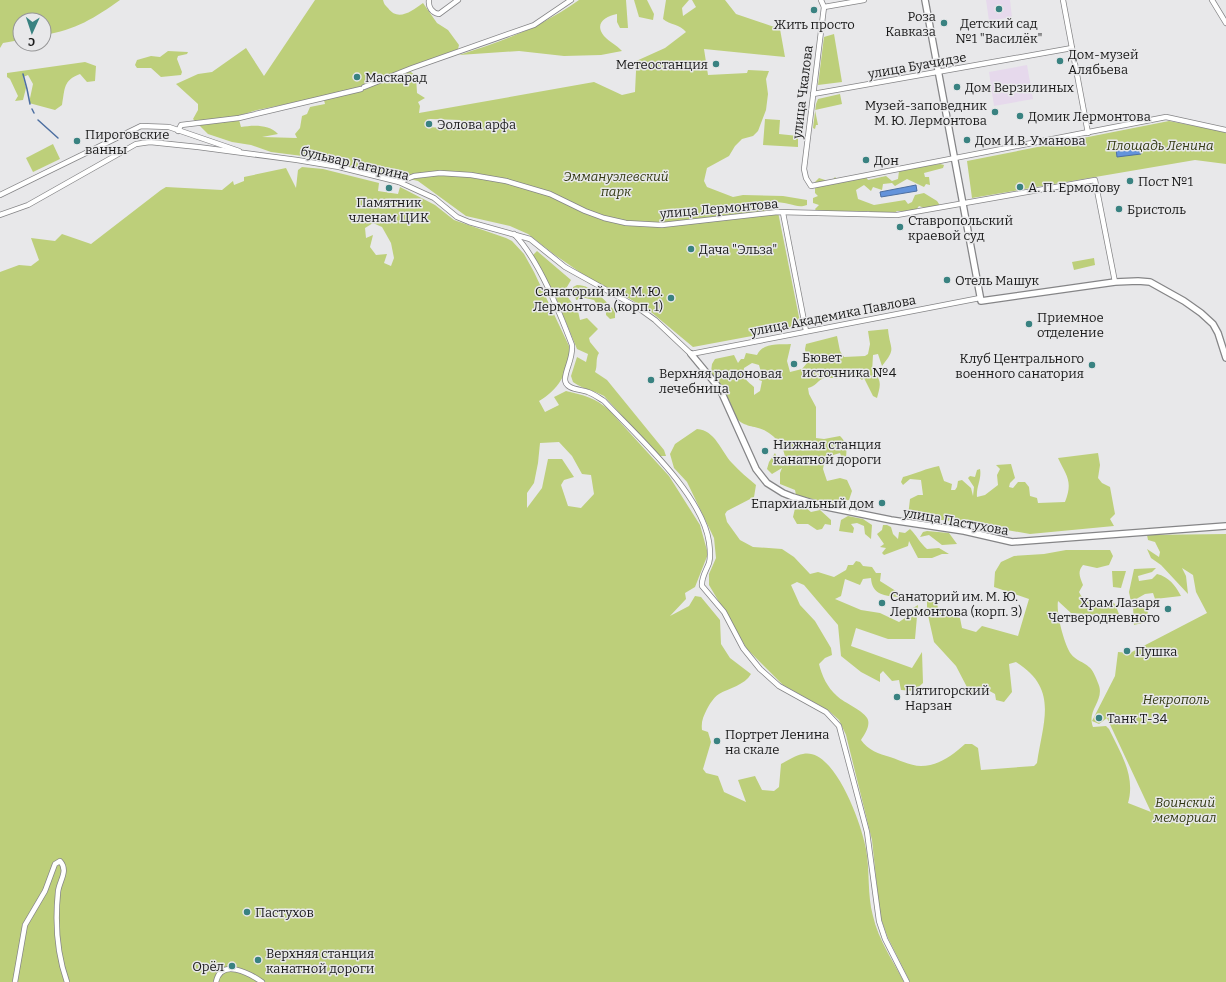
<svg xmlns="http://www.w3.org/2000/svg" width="1226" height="982" font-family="Bitter,serif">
	<rect width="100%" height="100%" fill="#e8e8ea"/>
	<g fill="#e6d9ec">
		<path d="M986 0H1010L1012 17 989 21Z"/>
		<path d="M1027 65 1033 99 994 106 989 72Z"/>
	</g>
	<g fill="#bdcf7a" fill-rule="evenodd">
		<path d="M0 0H120C95 18 75 30 44 35V20H20V40L3 43 0 48Z"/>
		<path d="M315 0H383C384 4 385 5 388 8 398 22 412 11 423 3L437 23 448 30 459 45 458 49 407 69 416 76 417 93 425 98 418 102 420 106 419 113 594 82 622 95 635 92 636 71 634 62 665 48 686 32C680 24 670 25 663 19L666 0H689L682 8 683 16 696 7 692 0H725L736 14 780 29 785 57 704 49 708 75 747 73 748 70 769 71 766 79 768 94 766 110 758 131 753 136 742 139 735 146 729 156 707 168 704 181 707 187 733 197 743 195 783 196 807 200V205C799 208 796 205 789 204 779 201 766 202 757 205L778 212 801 327 693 347 651 312 630 299 594 282 555 255 528 234 510 226 466 216 418 181 359 167H351L318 158 271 152 251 145 232 142 208 134 193 119 198 110V104L176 84 198 74 212 72 246 48 264 76ZM317 98 324 100 325 104 310 107 307 114 302 116 300 128 295 134 297 138 262 137 278 134C269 124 253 125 241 127L238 116 257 110ZM430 119 460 120 465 124 460 129 428 127 425 123Z"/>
		<path d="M579 0H626L628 28H620L617 22V14C605 16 594 24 604 36 609 42 617 45 622 51L601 55 564 56 519 51 459 55C506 40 539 28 579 0Z"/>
		<path d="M634 0H647L654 14 653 20 639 17Z"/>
		<path d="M834 34 842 82 818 85 824 37Z"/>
		<path d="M168 51 188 52 187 54 178 56 177 59 182 72 181 75 161 77 151 68H137L135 65 137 60 151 56 160 57Z"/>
		<path d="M85 62 96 66 95 81 87 82 80 74C63 80 65 89 62 105L55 110 29 103 33 84 28 75 23 77 26 88 23 100 15 101 18 96 10 79 7 77V73Z"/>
		<path d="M840 94 842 104 815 110 818 125H816L815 129 813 128 816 104 818 99Z"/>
		<path d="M765 119 780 120 779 134 798 136V147L763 145Z"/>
		<path d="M1169 121 1226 132V164L1195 160 972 198 967 161Z"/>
		<path d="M53 144 60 159 33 172 26 158Z"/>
		<path d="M940 164 944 165 943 168 924 173 925 177H929L930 185 926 184 924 187 907 179 895 186 892 183 883 184 882 190 873 187 871 191 864 185 856 190 858 199 874 205 905 200 908 204 912 202 915 195 924 193 937 201 941 207 927 209 919 206 915 211H897L893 214H876L868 211 843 214 817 212 815 209 819 205 813 203V198L818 196 815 193V182L819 178 831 182 835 177 838 180 844 177 850 180 865 175 868 180 886 176 892 181 898 179 899 171 906 168Z"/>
		<path d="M302 167 323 169 379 183 378 191 398 194 400 187 435 205 454 220 506 238 512 241 524 254 534 272 569 346C571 370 559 389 539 401L545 412 559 405 554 397 566 391C583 395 596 398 609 410L669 476 700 525 708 554 695 587 685 593 686 599 670 616 689 606 695 596 701 597 720 620 721 644 730 658 751 674C745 685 729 688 719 694 713 698 710 704 707 709 703 717 701 722 702 730L708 732 711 742 703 769 706 773 718 776 724 792 746 802 738 780 755 776 762 790 774 791 779 787 781 764C787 761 796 755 803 754 835 747 862 826 866 849 870 871 867 895 873 916 878 939 893 961 904 982H0V272L19 265 31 266 39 260 31 238 55 241 62 234 91 244 161 190 166 187 222 190 233 181 234 185 244 181V177L286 168 296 188 298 170ZM373 223 382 227 391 243 394 258 391 266 384 263 387 254 376 255 370 247 373 235 366 238 365 228ZM559 442 572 456 582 474 591 475 594 494 581 508 568 506 561 485 564 480 574 477 562 459H548L542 488 527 508V493L534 483 538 463 540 443Z"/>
		<path d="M537 251 571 280 564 292 578 311 580 320 587 318 598 329 589 338 590 342 599 353C595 359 598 366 595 372L607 380 664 450 666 456H659L604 396C593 390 582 389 573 382L571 376 577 357 586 362 588 354 577 349 556 298 533 255Z"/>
		<path d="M1094 258 1095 265 1074 270 1072 262Z"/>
		<path d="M577 285C593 285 605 301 615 311V318L610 319 606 315V308L599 307 594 300 585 298 576 300 573 287Z"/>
		<path d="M888 329C890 351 897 347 882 366L878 354 873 355 872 372C883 379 880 387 877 398L873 396 864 378 862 380C850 370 852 375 840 378 835 379 829 377 824 378 818 380 815 387 808 388L809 394 816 407V438L824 439 840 436C848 443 847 453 845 463H844L840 453 830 456 828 464 824 463 823 469 827 481 840 478 847 480 852 491 849 500 845 501V507L796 495 795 490 780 484V473L782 468 772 474 767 469 769 462 775 453 780 464 783 466 786 464C785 447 778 438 764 430 753 425 746 428 736 418 727 407 719 385 711 372L712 364 715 359 734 355 738 363 741 359H744L746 353 757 355C763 342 779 345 791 344L787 361 790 372 802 369 807 363 805 349 806 344 837 336 840 351 844 357 865 356 868 354 870 344 868 331ZM752 363 759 365 761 372 759 380 762 381 760 391 754 395V387C747 381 742 378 744 368Z"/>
		<path d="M697 429C715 430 721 451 732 463 739 471 748 478 756 485L754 497 727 511 725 514 727 522 740 540 753 547 782 549 794 557 810 574 818 572 834 577 846 570 848 565H853L856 561 860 562 863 566 872 567 876 573H881L880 581 899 593V597C885 596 872 595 871 578L863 579 860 585 845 579 841 596 835 599 861 610 880 613 899 622 908 616 913 608 918 605 915 639H888L856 628 851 646 912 668 922 652 923 683 914 691 901 690 899 680 892 681 883 671 880 674V682L861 672 841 656 838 625 804 585 797 582 791 585 800 605 815 621 831 648 832 655 825 658 819 664C822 676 827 687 837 696 844 703 865 711 868 720 870 727 864 735 861 740 868 750 879 754 890 757 899 760 911 766 921 766 938 766 953 755 965 744H972L978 748 981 770 1034 766 1037 763C1043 721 1059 689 1016 662L1009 664 1012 692 1004 702 996 700 995 694 986 689 972 693 969 691 956 666 934 642 927 611V599L937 604 939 612 960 618 962 628 976 632 982 626 1018 636 1029 599 994 587 995 572 1001 562 1014 556 1044 554 1066 550H1110L1113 556 1109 565 1097 568 1083 565C1077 572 1080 577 1083 585L1079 592C1086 607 1099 604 1112 602L1115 604 1119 614 1116 621 1108 620 1098 615 1071 613 1058 601C1056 613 1064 644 1071 654 1075 660 1084 662 1089 667 1093 670 1096 678 1098 683 1106 700 1086 710 1093 727L1106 726 1109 729C1120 752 1136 776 1128 803L1151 812 1107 718 1099 724 1092 721 1115 676 1118 652 1130 653 1207 613 1196 592 1193 575 1182 568 1186 576 1188 594 1161 565 1151 558 1147 549 1159 557 1160 552 1155 542 1148 540 1147 535 1226 534V982H910L888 938 880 916 872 840 846 735 839 720 828 710 783 685 747 649 709 585V574L716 558 714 538 687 482 674 468 670 454 675 444Z"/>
		<path d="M1098 453 1100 465 1098 478 1102 483 1110 487 1115 514 1110 519 1114 526 1030 534 967 523 908 516 910 499 918 495H923L921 480 910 479 903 485 901 482 903 477C915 474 927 468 939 466L944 481 952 484 951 490H955L957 487 958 481 962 480 971 488 973 496 974 487 968 478 970 476 975 477 977 470 980 469C982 478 976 487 977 497L985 495 998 485 997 475 1000 469 996 465 1011 464 1015 478 1010 483 1009 487 1013 488 1018 482H1025L1029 487 1030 496 1037 498 1038 503 1065 502C1073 481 1067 477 1058 458Z"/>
		<path d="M796 504 805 507 811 512 820 510 831 520V525L825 524 822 529 817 530 808 524H797L793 517Z"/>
		<path d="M848 516 863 519 872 525 871 539 865 534 864 526 857 523 851 524 854 528 853 533 839 531 841 520Z"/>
		<path d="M883 525H887L891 527 893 534 898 539 899 532 905 533 910 529C917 536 920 543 927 549L939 548 949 554H942L932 558H918L909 541 908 546 884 555 882 553 886 548 880 547 884 544 877 534 882 530Z"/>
		<path d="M927 531 949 533 957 544 942 545 929 535 920 537 923 532Z"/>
		<path d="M1156 568 1152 572 1138 576 1139 581 1152 579 1157 574C1169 577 1175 585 1181 596L1155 599 1153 593 1145 594 1131 602 1129 592 1134 569Z"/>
		<path d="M1112 571H1126L1121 588 1113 587Z"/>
		<path d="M1145 602 1150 621 1134 625 1133 606Z"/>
	</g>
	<g fill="#6393db" stroke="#4d6fa1">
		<path d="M1140 145 1141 154 1117 157 1116 149Z"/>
		<path d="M916 185 917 191 881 197 880 192Z"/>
	</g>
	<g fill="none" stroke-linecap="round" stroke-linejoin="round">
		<g stroke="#4d6fa1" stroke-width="1.5">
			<path d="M23 74 27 89 30 104"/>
			<path d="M32 109 34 113"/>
			<path d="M38 120 58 138"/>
		</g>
		<defs>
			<g id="minor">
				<path d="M429 0C428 7 432 13 439 14L458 0"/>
				<path d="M821 0 824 7 804 169 806 178 811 186 1166 117 1226 130"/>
				<path d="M1063 0 1088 133"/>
				<path d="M1212 0 1226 23"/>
				<path d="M824 7 864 0"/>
				<path d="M364 87 412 68 534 25 571 0"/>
				<path d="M813 94 1072 48"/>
				<path d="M178 131 181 125 239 118 361 89"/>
				<path d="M399 182 414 176 440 173 471 175 506 181 550 194 585 211 604 218 626 223 662 225 778 212 897 215 1095 180 1115 282"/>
				<path d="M0 195 141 126 169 127 239 151"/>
				<path d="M783 213 806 331"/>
				<path d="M0 215 28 205 136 144 150 142 198 147 297 160 339 167 399 182 434 198 457 217 469 222 530 239 565 267 637 307 655 320 691 354 980 298"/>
				<path d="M514 234C539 260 559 311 572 345 573 359 566 367 565 379 565 390 581 389 588 392 594 394 599 398 604 401 637 436 702 494 709 542 710 549 711 556 709 563 706 571 701 578 702 586L724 612 743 648 760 669 779 686 826 712 839 726 867 832 879 921 885 939 907 982"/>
				<path d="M15 982 25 925 45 891 55 864 60 861C69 871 59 881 58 892 55 922 57 954 67 982"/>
				<path d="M216 982C221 958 249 973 262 982"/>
			</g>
			<g id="tertiary">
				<path d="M925 0 981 301 1115 282 1138 281 1150 282 1184 301 1201 313 1213 324 1218 333 1226 358"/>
				<path d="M691 354 720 389 756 469 767 483 783 493 793 497 822 506 891 520 964 531 1012 542 1226 526"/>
			</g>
		</defs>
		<use href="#minor" stroke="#858587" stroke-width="6"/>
		<use href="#tertiary" stroke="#858587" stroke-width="8"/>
		<use href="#minor" stroke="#fff" stroke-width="4.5"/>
		<use href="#tertiary" stroke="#fff" stroke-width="5.5"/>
	</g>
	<g fill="#398281" stroke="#e8e8ea" stroke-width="1.5">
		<circle cx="999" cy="9" r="4"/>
		<circle cx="814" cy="10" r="4"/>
		<circle cx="944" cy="23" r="4"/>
		<circle cx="1060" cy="61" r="4"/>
		<circle cx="716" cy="64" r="4"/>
		<circle cx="357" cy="77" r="4"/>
		<circle cx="957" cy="87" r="4"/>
		<circle cx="995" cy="112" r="4"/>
		<circle cx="1020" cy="116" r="4"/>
		<circle cx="429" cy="124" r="4"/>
		<circle cx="967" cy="140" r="4"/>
		<circle cx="77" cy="141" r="4"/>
		<circle cx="866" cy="160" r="4"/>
		<circle cx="1130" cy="181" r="4"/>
		<circle cx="1020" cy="187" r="4"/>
		<circle cx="389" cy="188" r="4"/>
		<circle cx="1119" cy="209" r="4"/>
		<circle cx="900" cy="227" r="4"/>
		<circle cx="691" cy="249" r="4"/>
		<circle cx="947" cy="280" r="4"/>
		<circle cx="671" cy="298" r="4"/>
		<circle cx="1029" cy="324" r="4"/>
		<circle cx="794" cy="364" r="4"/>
		<circle cx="1092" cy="365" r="4"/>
		<circle cx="651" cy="380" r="4"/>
		<circle cx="765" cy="451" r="4"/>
		<circle cx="882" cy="503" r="4"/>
		<circle cx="882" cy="603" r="4"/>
		<circle cx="1168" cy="609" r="4"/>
		<circle cx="1127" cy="651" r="4"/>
		<circle cx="897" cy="697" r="4"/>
		<circle cx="1099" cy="718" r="4"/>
		<circle cx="717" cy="741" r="4"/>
		<circle cx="247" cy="912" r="4"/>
		<circle cx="258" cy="960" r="4"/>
		<circle cx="232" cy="966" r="4"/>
	</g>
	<g text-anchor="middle" stroke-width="3" stroke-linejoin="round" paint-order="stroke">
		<g font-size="13" fill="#1a1a1a" stroke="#e8e8ea" text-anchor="start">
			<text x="936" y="21" text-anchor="end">Роза<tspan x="936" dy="15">Кавказа</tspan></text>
			<text x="999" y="28" text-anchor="middle">Детский сад<tspan x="999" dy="15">№1 "Василёк"</tspan></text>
			<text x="814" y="29" text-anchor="middle">Жить просто</text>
			<text x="1068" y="59">Дом-музей<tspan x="1068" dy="15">Алябьева</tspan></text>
			<text x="708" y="69" text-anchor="end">Метеостанция</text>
			<text x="365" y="82">Маскарад</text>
			<text x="965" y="92">Дом Верзилиных</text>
			<text x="987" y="110" text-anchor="end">Музей-заповедник<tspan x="987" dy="15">М. Ю. Лермонтова</tspan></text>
			<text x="1028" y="121">Домик Лермонтова</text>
			<text x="437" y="129">Эолова арфа</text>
			<text x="85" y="139">Пироговские<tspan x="85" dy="15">ванны</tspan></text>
			<text x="975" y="145">Дом И.В. Уманова</text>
			<text x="874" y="165">Дон</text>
			<text x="1138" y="186">Пост №1</text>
			<text x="1028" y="192">А. П. Ермолову</text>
			<text x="389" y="207" text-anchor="middle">Памятник<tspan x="389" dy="15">членам ЦИК</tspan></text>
			<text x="1127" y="214">Бристоль</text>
			<text x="908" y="225">Ставропольский<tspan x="908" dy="15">краевой суд</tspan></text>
			<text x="699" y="254">Дача "Эльза"</text>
			<text x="955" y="285">Отель Машук</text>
			<text x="663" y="296" text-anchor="end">Санаторий им. М. Ю.<tspan x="663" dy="15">Лермонтова (корп. 1)</tspan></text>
			<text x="1037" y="322">Приемное<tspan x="1037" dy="15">отделение</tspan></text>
			<text x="802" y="362">Бювет<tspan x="802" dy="15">источника №4</tspan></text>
			<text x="1084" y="363" text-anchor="end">Клуб Центрального<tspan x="1084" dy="15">военного санатория</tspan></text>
			<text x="659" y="378">Верхняя радоновая<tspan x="659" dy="15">лечебница</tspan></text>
			<text x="773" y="449">Нижная станция<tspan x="773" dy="15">канатной дороги</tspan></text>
			<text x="874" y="508" text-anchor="end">Епархиальный дом</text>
			<text x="890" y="601">Санаторий им. М. Ю.<tspan x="890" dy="15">Лермонтова (корп. 3)</tspan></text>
			<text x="1160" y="607" text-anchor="end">Храм Лазаря<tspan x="1160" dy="15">Четверодневного</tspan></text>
			<text x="1135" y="656">Пушка</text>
			<text x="905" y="695">Пятигорский<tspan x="905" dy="15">Нарзан</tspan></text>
			<text x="1107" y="723">Танк Т-34</text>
			<text x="725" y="739">Портрет Ленина<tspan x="725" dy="15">на скале</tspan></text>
			<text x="255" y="917">Пастухов</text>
			<text x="266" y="958">Верхняя станция<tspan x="266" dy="15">канатной дороги</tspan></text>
			<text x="224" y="971" text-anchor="end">Орёл</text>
		</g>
		<g font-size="13" fill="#1a1a1a" stroke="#e8e8ea">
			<text transform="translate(917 65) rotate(-10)" y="5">улица Буачидзе</text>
			<text transform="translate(802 92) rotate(-83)" y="5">улица Чкалова</text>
			<text transform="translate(355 163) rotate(13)" y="5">бульвар Гагарина</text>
			<text transform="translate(719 208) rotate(-5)" y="5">улица Лермонтова</text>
			<text transform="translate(833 315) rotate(-11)" y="5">улица Академика Павлова</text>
			<text transform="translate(956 521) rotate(10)" y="5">улица Пастухова</text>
		</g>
		<g font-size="13" font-style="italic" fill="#323912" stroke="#e8e8ea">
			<text x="1160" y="150">Площадь Ленина</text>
			<text x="616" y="181">Эммануэлевский<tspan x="616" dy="15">парк</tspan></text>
			<text x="1176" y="704">Некрополь</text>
			<text x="1185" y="807">Воинский<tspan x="1185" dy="15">мемориал</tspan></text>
		</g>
	</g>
	<g transform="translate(32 32) rotate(183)"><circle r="19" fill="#e8e8ea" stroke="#969697"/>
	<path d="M0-3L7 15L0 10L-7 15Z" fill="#398281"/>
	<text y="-6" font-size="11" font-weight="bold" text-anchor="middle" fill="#1a1a1a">С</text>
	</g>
</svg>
